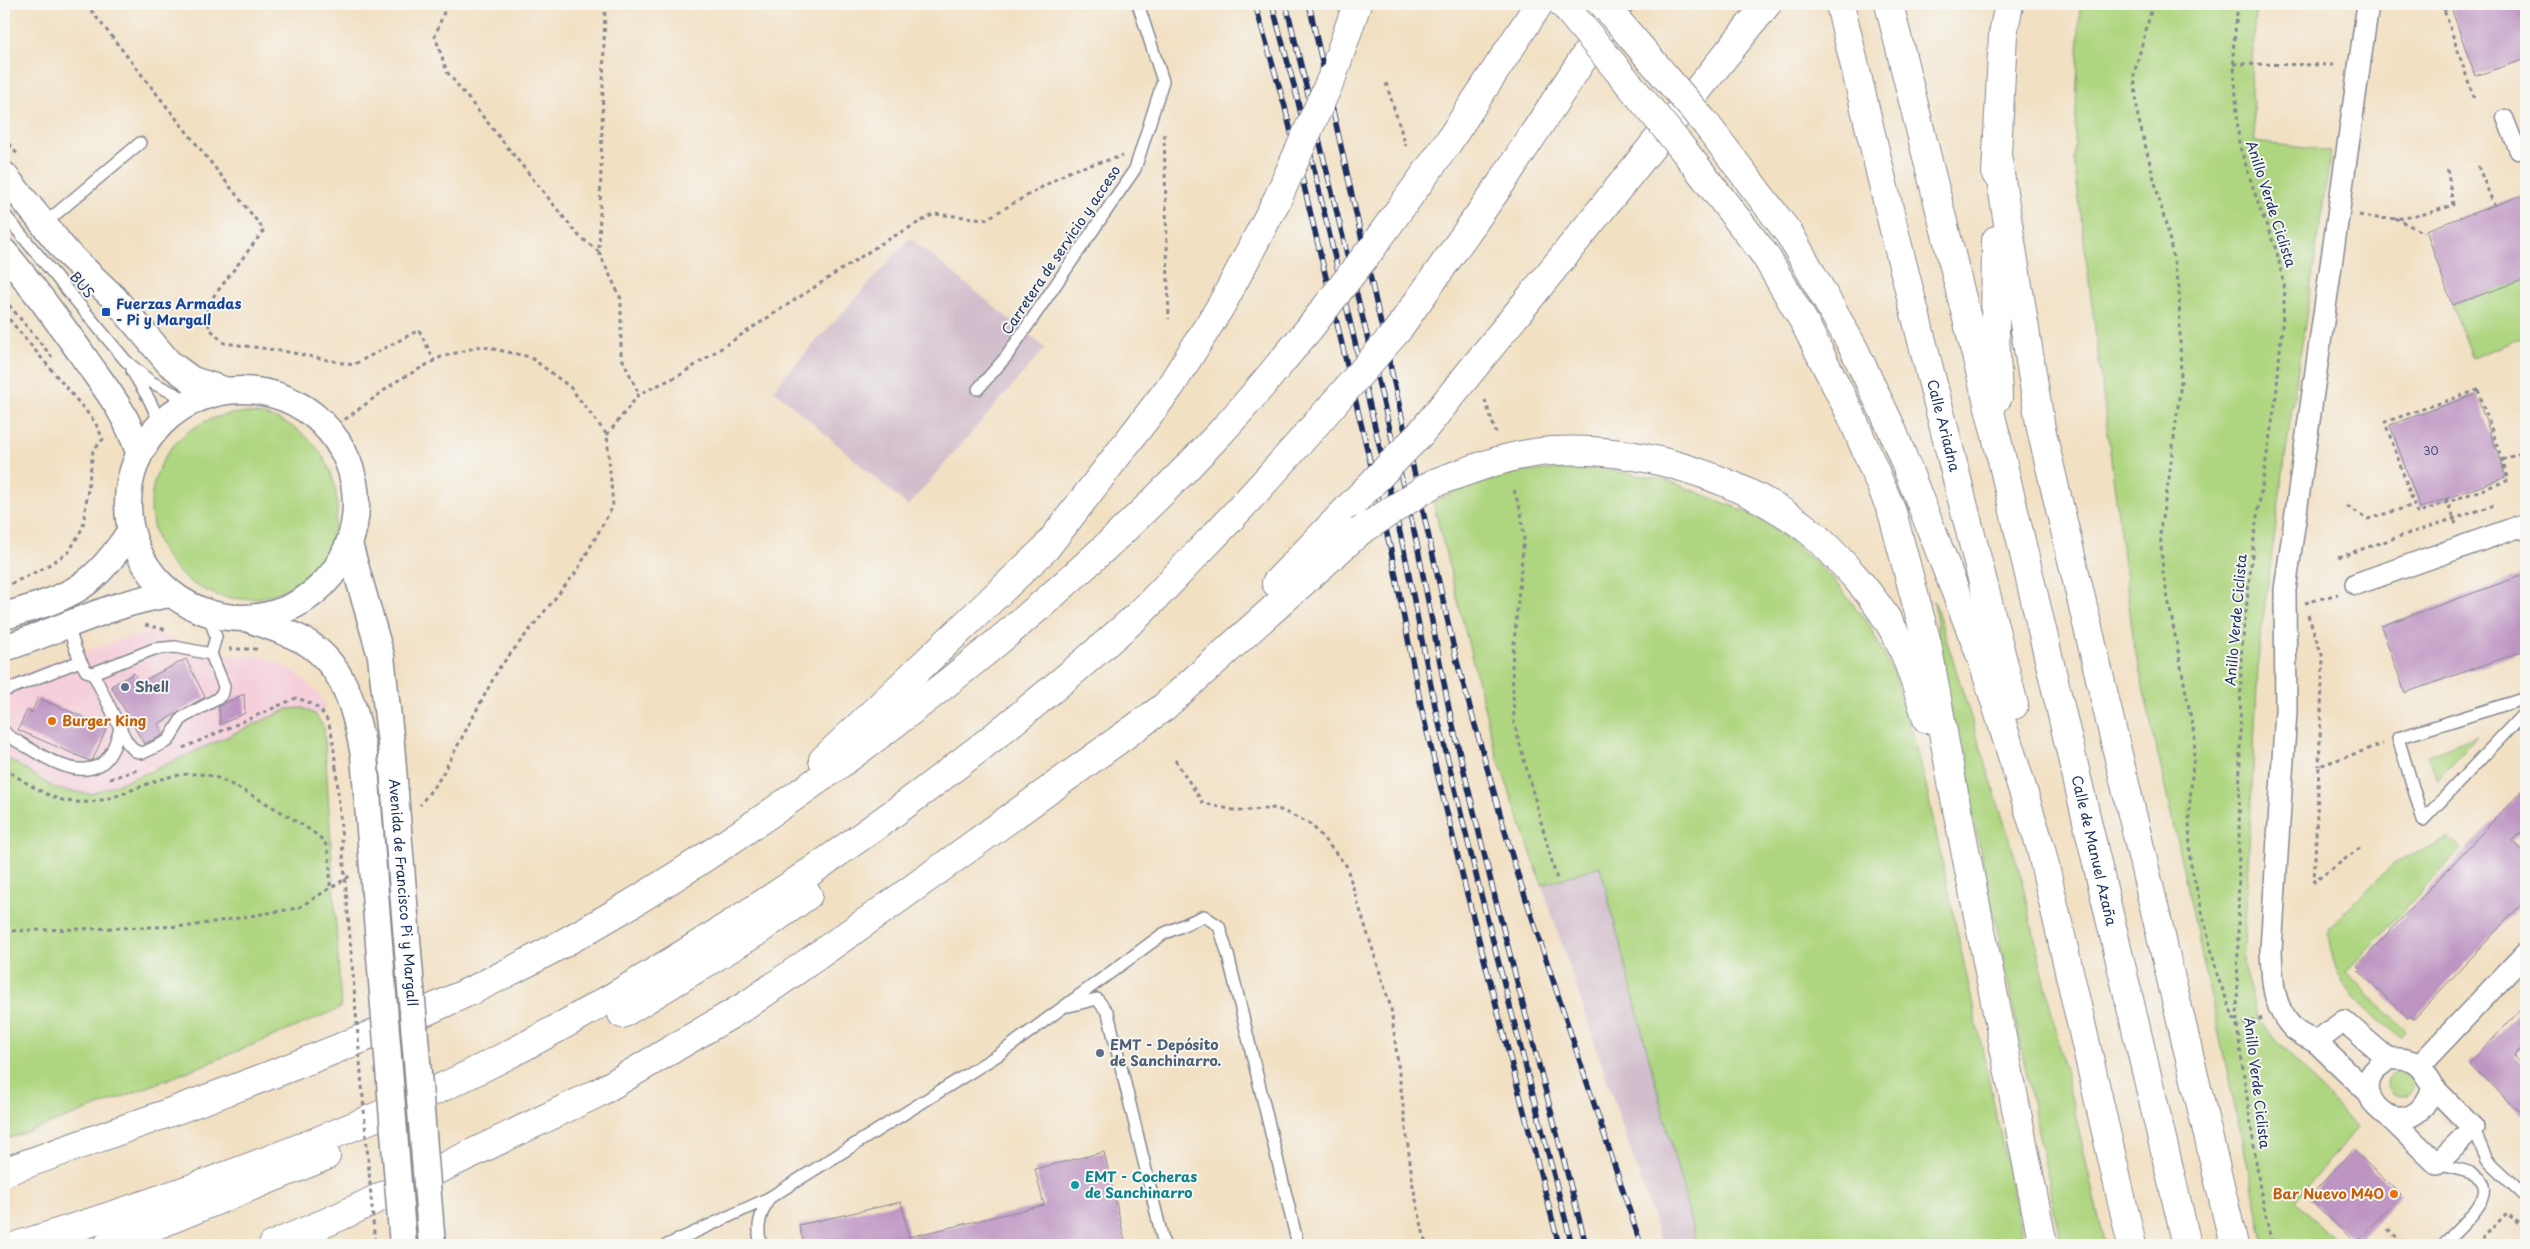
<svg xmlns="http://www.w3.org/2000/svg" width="2530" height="1249" font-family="'Playpen Sans',sans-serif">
	<rect width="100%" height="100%" fill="#f6f6f2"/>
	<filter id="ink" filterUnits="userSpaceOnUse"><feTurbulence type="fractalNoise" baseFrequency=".02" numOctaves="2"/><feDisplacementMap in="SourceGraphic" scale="10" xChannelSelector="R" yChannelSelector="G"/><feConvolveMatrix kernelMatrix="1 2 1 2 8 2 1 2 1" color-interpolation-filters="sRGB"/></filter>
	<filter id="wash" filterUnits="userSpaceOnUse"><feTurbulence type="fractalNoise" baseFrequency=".0096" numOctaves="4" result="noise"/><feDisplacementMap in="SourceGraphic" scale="20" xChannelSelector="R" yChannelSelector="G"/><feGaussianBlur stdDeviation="1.12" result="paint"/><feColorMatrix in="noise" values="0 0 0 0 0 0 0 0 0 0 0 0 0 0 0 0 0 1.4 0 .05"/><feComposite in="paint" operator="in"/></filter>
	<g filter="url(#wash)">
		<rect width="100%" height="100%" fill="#f2e0c3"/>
		<path fill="#f5cfda" d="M150 632 234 656H262L294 671 316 691 326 706 316 715 303 708 91 794 56 789 4 756V680L127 637Z"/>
		<g fill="#d1bdcb">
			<path d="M910 238 1045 348 908 506 773 389Z"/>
			<path d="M1600 866 1697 1245H1662L1542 885Z"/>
		</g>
		<g fill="#aed57f" stroke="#64826e">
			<path d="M2080 4H2257L2251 73 2255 142 2331 151 2289 429 2259 648 2243 965 2258 1020 2357 1128 2295 1201 2340 1245H2265L2134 645 2074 160Z"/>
			<path d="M2526 279V336L2473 358 2452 305Z"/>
			<circle cx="244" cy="506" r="93"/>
			<path d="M1591 467 1667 480 1756 516 1799 548 1832 578 1868 623 1896 678 1925 781 2024 1245H1697L1600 866 1542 885 1494 747 1433 502 1466 487 1521 472Z"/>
			<path d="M1934 600 2020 873 2105 1245H2061L1995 918 1943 679Z"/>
			<path d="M303 708 316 715 324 728 341 1008C230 1055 118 1101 4 1140V756L56 789 91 794 149 772 288 709Z"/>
			<path d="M2477 736 2437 780 2427 755Z"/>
			<path d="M2449 838 2461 849 2346 972 2406 1031 2401 1037C2356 1003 2333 988 2328 929L2393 864Z"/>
			<circle cx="2401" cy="1083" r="13"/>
		</g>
		<g id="blocks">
			<g fill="#be94c2">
				<path d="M2469 4H2526V59L2475 76 2452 10Z"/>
				<path d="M2526 194V279L2452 305 2426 230Z"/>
				<path d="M2476 394 2506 477 2420 508 2390 425Z"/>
				<path d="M2521 576 2526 590V650L2405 693 2381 626Z"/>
				<path d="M186 659 205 697 158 724 163 735 144 744 111 686 134 673 139 683Z"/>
				<path d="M244 694 245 713 220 725 219 706Z"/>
				<path d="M38 698 107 727 93 759 90 761 18 730 27 710 32 712Z"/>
				<path d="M2526 786V826L2513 841 2526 853V899L2414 1019 2410 1016 2408 1018 2358 970 2360 968 2357 966Z"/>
				<path d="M2526 1004V1043L2514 1056 2526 1068V1118L2469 1064Z"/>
				<path d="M2353 1150 2401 1195 2356 1243 2308 1198Z"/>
				<path d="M1104 1152 1126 1245H804L799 1225 901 1202 909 1237 1044 1205 1035 1169Z"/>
			</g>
		</g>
	</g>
	<g filter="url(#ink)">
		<use href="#blocks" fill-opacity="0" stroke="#868890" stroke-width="1"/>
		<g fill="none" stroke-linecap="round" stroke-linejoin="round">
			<defs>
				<g id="service">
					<path d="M4 214 126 361 151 382 191 402"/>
					<path d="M44 224 140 143"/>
					<path d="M132 371 150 401 160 423"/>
					<path d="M978 389 1006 357 1135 169 1163 81 1138 4"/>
					<path d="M69 625C72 642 77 656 86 671L93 673 154 649 175 647 211 654 216 637 208 613"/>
					<path d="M93 673 127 742 135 751 143 753 168 741 182 718 217 699 223 693 224 686 211 654"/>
					<path d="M4 691 80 661"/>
					<path d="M2526 698 2398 738 2423 820 2526 711"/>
					<path d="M4 731 8 736C33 749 73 782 101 764 112 757 117 738 121 726"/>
					<path d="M1069 1006 1097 999 1108 1013 1164 1245"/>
					<path d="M2473 1128 2487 1160 2526 1197"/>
					<path d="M2437 1164C2448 1167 2460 1169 2471 1173 2509 1189 2456 1230 2443 1245"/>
					<path d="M667 1245 769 1198 998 1055 1163 934 1204 916 1219 926 1228 955 1298 1245"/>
					<path d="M761 1245C756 1227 760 1215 769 1198"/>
				</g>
				<path id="pedestrian" d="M2505 118 2518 151"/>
				<g id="minor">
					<path d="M2356 584 2518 527 2526 529"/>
					<path d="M2316 1042C2309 1038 2298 1034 2293 1028 2272 1007 2272 977 2271 950L2286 711 2285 590 2368 4"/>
					<path d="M2420 1065 2526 953"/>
					<path d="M2369 1093 2316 1042 2344 1021 2388 1059C2416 1057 2420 1065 2433 1087 2412 1150 2351 1103 2373 1072 2377 1067 2384 1063 2388 1059"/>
					<path d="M2389 1117 2437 1164 2473 1128 2433 1087"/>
				</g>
				<g id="tertiary">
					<path d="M4 175 67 253 114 298 169 363 192 380 224 390"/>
					<path d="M4 252C32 285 56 318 81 353 106 390 124 408 139 452"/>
					<circle cx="242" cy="504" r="114"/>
					<path d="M349 544 381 656 391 744"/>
					<path d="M4 616C31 608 64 600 87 582 104 569 118 550 130 532"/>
					<path d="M249 619C267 626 289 632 306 642 346 667 356 712 364 755"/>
					<path d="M4 648C61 630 110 603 171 594"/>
				</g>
				<g id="motorway">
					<path id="s1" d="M1840 4 1895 234 2014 705"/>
					<path id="s2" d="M1889 4 2001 456 2187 1245"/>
					<path d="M1332 77 1357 4"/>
					<path d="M1706 124 1790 235 1853 347 1891 427 1982 659 2041 849 2132 1245"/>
					<path d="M1682 148 1765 255 1803 320 1851 415 1892 512 1927 643 1955 799 2043 1245"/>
					<path d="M1997 155 2041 429 2234 1245"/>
					<path d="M1996 174 2003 34 2009 4"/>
					<path d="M1996 240 1995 332 1998 397"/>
					<path d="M1371 249 1447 144 1539 4"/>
					<path d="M1397 331 1502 182 1619 4"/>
					<path d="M1420 434 1767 4"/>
					<path d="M1434 483C1473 469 1511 453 1553 451 1639 447 1729 474 1799 523 1820 538 1839 559 1856 578 1874 599 1891 622 1902 647 1912 670 1919 695 1927 719"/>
					<path d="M1276 583 1353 503"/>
					<path d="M823 760 1046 548 1170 387 1222 304 1277 200"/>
					<path d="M622 1014 755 933 808 895"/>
					<path d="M4 1172C150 1119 298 1069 440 1005 563 950 678 878 788 801 945 692 1091 571 1221 432 1252 399 1280 363 1309 329"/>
					<path d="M19 1245C169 1199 322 1145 464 1077 540 1040 613 998 685 953 845 855 996 742 1136 617 1155 599 1173 579 1191 560 1239 511 1285 460 1330 408"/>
					<path d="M108 1245 326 1156"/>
					<path d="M273 1245 339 1217 598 1093 747 1005 894 902 1164 707 1359 532"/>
				</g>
			</defs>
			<use href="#service" stroke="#868890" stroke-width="14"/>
			<use href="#pedestrian" stroke="#868890" stroke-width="19"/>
			<use href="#minor" stroke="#868890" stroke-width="24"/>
			<use href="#tertiary" stroke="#868890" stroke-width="29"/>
			<use href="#motorway" stroke="#868890" stroke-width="30"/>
			<g stroke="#868890" stroke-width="3" stroke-dasharray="4 4" stroke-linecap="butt">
				<path d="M86 4 264 230 207 305 209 328 224 343 283 351 353 365 419 330 434 360"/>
				<path d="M447 4 435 36 447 72 578 235 599 252"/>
				<path d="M605 4 599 252 621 299V356L639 394"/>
				<path d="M2153 4 2134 74 2138 117 2169 237 2179 286 2181 382 2169 478 2160 530 2163 573 2195 739 2189 813 2190 861 2218 978 2237 1026 2263 1018"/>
				<path d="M2238 4 2233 51 2239 144 2259 206 2277 252 2285 290 2276 398 2255 529 2241 656 2237 1026 2260 1189 2272 1245"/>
				<path d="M2442 4 2474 98"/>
				<path d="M2443 10 2461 4"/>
				<path d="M2234 64 2338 65"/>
				<path d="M1386 83 1406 146"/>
				<path d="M1164 134 1169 319"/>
				<path d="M4 138 18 155"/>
				<path d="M2478 166 2494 205"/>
				<path d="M2359 215C2394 223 2419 217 2453 205L2447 167"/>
				<path d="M2395 218 2424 233"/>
				<path d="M4 299 52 357"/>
				<path d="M4 313 95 422 103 439 93 451 83 527 69 552 42 569 4 587"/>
				<path d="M2478 390 2509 480 2417 513 2385 422Z"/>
				<path d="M1485 400 1496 433"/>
				<path d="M332 429 397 381 441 357 481 346 530 357 570 387 607 435 613 506 577 571 499 668 441 777 420 805"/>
				<path d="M607 435 639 394 680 375 882 243 934 214 986 219 1072 170 1123 156"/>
				<path d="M2502 460 2526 451"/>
				<path d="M1514 490 1521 512 1524 537 1512 664 1514 723 1557 880"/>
				<path d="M2446 498 2457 527"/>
				<path d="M2347 506 2368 519 2414 505"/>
				<path d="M2338 557 2495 505"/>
				<path d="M2305 603 2338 594"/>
				<path d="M2308 615 2323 658 2319 766"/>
				<path d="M145 625 168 630"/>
				<path d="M229 649H258"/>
				<path d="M183 748 296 698C335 708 331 734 336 767"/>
				<path d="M1175 760 1203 803 1238 811 1276 808 1311 824 1346 865 1391 1008 1413 1186 1426 1245"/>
				<path d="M4 769C25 781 50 801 75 802 119 805 150 774 192 774 199 773 208 775 215 777 230 782 319 831 325 843 331 857 330 873 330 888"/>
				<path d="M110 779 137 770"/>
				<path d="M2360 848 2314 882 2319 766 2383 744"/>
				<path d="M4 931 190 926 298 908 350 876"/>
				<path d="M2388 1229 2405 1245"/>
				<path d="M2476 1245 2507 1213 2526 1231"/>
			</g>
			<use href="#service" stroke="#fff" stroke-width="11"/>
			<use href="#pedestrian" stroke="#fff" stroke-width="16"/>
			<use href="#minor" stroke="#fff" stroke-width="21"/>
			<use href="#tertiary" stroke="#fff" stroke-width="26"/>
			<use href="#motorway" stroke="#fff" stroke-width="28"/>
			<defs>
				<g id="rail">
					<path d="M1255 4 1285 107 1365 440 1391 551 1422 711 1466 890 1559 1245"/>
					<path d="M1272 4 1296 93 1404 550 1436 711 1479 887 1572 1245"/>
					<path d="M1286 4 1390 430 1417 544 1449 709 1492 886 1586 1245"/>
					<path d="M1309 4 1456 658 1514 863 1641 1245"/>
				</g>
			</defs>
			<use href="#rail" stroke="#1b2f5e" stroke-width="5.5"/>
			<use href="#rail" stroke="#f6f6f2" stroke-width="4" stroke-dasharray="11" stroke-linecap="butt"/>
			<defs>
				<g id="tertiary-bridge">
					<path id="s3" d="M391 744 432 1245"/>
					<path d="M364 755 403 1245"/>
				</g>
				<g id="motorway-bridge">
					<path d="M1563 4 1682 148"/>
					<path d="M1603 4 1706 124"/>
					<path d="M1277 200 1332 77"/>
					<path d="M1309 329 1371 249"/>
					<path d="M1330 408 1397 331"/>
					<path d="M1353 503 1420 434"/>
					<path d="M1359 532 1434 483"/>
				</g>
			</defs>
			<use href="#tertiary-bridge" stroke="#868890" stroke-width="29" stroke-linecap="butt"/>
			<use href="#motorway-bridge" stroke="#868890" stroke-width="30" stroke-linecap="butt"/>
			<path stroke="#868890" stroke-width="3" stroke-dasharray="4 4" stroke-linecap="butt" d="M336 767 375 1245"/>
			<use href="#tertiary-bridge" stroke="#fff" stroke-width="26"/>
			<use href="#motorway-bridge" stroke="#fff" stroke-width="28"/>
		</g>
	</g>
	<rect fill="#1a4fb4" stroke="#f6f6f2" stroke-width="2" x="101" y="307" width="10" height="10" rx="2.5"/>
	<g fill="#5c6f8a" stroke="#f6f6f2" stroke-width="2">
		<circle cx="125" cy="687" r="5"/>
		<circle cx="1100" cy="1053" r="5"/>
	</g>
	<g fill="#e8710a" stroke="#f6f6f2" stroke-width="2">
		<circle cx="52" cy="721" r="5"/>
		<circle cx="2394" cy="1194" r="5"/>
	</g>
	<circle fill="#0f9aa8" stroke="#f6f6f2" stroke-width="2" cx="1075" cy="1185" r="5"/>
	<g text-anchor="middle" stroke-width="4" stroke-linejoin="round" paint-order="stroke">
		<g font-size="11" fill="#444877">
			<text x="2431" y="455">30</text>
		</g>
		<g font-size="14" fill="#1b2f5e" stroke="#f6f6f2">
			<text transform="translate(2271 204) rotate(72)" y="5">Anillo Verde Ciclista</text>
			<text transform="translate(1061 250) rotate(-56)" y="5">Carretera de servicio y acceso</text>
			<text transform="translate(82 285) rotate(50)" y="5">BUS</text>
			<text dy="5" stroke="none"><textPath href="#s1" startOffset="434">Calle Ariadna</textPath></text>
			<text transform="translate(2236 620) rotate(-85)" y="5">Anillo Verde Ciclista</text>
			<text dy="5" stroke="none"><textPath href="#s2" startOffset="871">Calle de Manuel Azaña</textPath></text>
			<text dy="5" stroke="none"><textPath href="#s3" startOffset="149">Avenida de Francisco Pi y Margall</textPath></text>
			<text transform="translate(2257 1083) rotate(83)" y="5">Anillo Verde Ciclista</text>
		</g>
		<g font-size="14" font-weight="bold" fill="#164399" stroke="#f6f6f2" text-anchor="start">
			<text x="116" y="309">Fuerzas Armadas<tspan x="116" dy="16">- Pi y Margall</tspan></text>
		</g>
		<g font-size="14" font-weight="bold" fill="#4e5e75" stroke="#f6f6f2" text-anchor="start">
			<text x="135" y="692">Shell</text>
			<text x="1110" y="1050">EMT - Depósito<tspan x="1110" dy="16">de Sanchinarro.</tspan></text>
		</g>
		<g font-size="14" font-weight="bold" fill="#c56008" stroke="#f6f6f2" text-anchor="start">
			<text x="62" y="726">Burger King</text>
			<text x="2384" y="1199" text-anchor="end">Bar Nuevo M40</text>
		</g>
		<g font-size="14" font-weight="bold" fill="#0d838f" stroke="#f6f6f2" text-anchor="start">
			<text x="1085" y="1182">EMT - Cocheras<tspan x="1085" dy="16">de Sanchinarro</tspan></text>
		</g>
	</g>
	<rect width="2530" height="1249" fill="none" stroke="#f6f6f2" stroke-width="20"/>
</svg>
